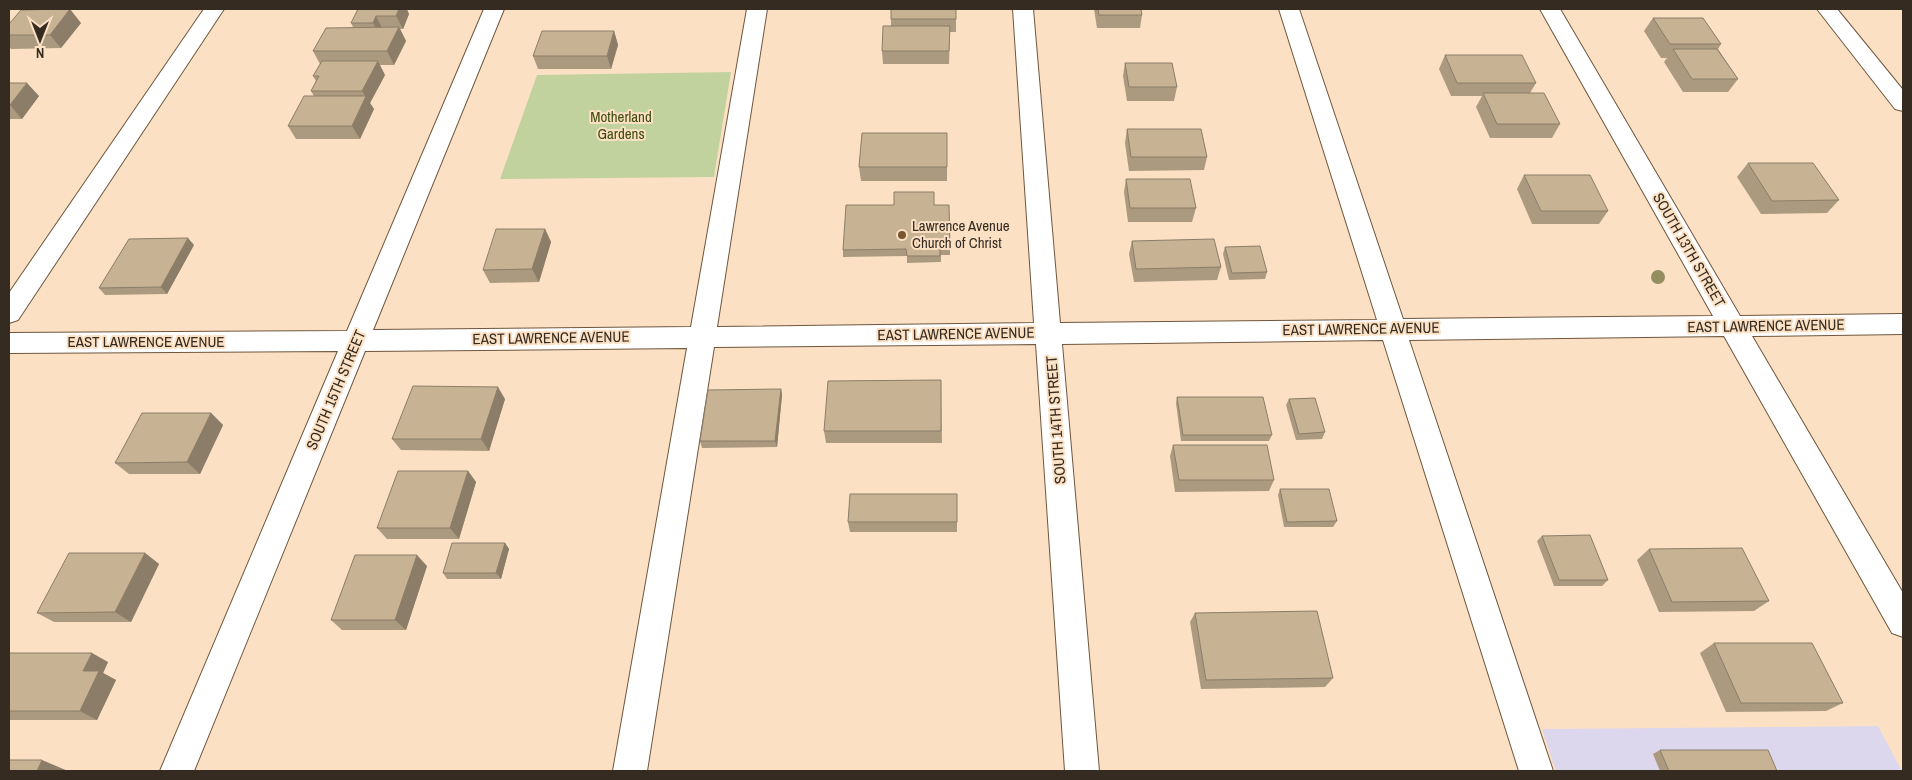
<svg xmlns="http://www.w3.org/2000/svg" width="1912" height="780" font-family="'Archivo Narrow',sans-serif">
	<rect width="100%" height="100%" fill="#fbe0c4"/>
	<path fill="#ddd7ed" d="M1878 726 1902 771H1556L1542 729Z"/>
	<path fill="#c2d29f" d="M731 72 714 177 500 179 537 75Z"/>
	<g fill="none" stroke-linecap="round" stroke-linejoin="round">
		<defs>
			<g id="minor">
				<path d="M204 9H224L18 320 9 323V293Z"/>
				<path d="M484 9H504L373 330 691 327 747 9H767L717 327 1034 323 1013 9H1033L1060 323 1377 320 1279 9H1299L1403 319 1713 316 1540 9H1560L1740 316 1903 314V334L1752 336 1903 593V637L1892 633 1724 336 1409 340 1553 771H1519L1383 340 1062 344 1099 771H1065L1036 344 714 347 647 771H613L687 348 365 351 194 771H160L338 351 9 353V333L347 331Z"/>
				<path d="M1817 9H1837L1903 90V111L1895 109Z"/>
			</g>
		</defs>
		<use href="#minor" stroke="#6e573e" stroke-width="2"/>
		<use href="#minor" fill="#fff" fill-rule="evenodd"/>
	</g>
	<circle fill="#928e60" cx="1658" cy="277" r="7"/>
	<g fill="#ab9a7f">
		<path d="M358 9 409 14 403 29H400L406 41 394 65H379L385 75 370 103 374 109 360 139H296L288 126 314 96 311 91 316 81 313 76 320 64 313 51 353 27 351 23Z"/>
		<path d="M956 9V32H950L949 64H883L882 51 891 26V19Z"/>
		<path d="M1094 9H1141L1142 15 1140 28H1097Z"/>
		<path d="M1653 18 1721 44 1718 49 1738 79 1728 92H1683L1664 62 1667 58H1661L1644 31Z"/>
		<path d="M81 23 61 48 11 49 9 46V24Z"/>
		<path d="M614 31 618 45 611 69H538L533 56Z"/>
		<path d="M1445 55 1536 83 1530 93 1560 124 1552 138H1490L1476 107 1482 96H1451L1439 69Z"/>
		<path d="M1125 63 1177 87 1174 101H1127L1123 76Z"/>
		<path d="M9 83 39 96 22 119H9Z"/>
		<path d="M1127 129 1207 157 1204 170 1129 171 1125 143Z"/>
		<path d="M947 133V181H861L859 167Z"/>
		<path d="M1748 163 1839 200 1827 213 1761 214 1737 177Z"/>
		<path d="M1524 175 1608 211 1599 224H1532L1517 189Z"/>
		<path d="M1126 179 1196 208 1192 222H1128L1124 192Z"/>
		<path d="M934 205H949L950 255H941V262L907 263V256L843 257V250Z"/>
		<path d="M545 229 551 242 539 282 490 283 483 270Z"/>
		<path d="M1132 241 1221 267 1217 280 1134 282 1129 254Z"/>
		<path d="M194 245 167 294 105 295 99 288Z"/>
		<path d="M1225 247 1267 272 1265 279 1229 280 1223 254Z"/>
		<path d="M941 380 942 443H826L824 431Z"/>
		<path d="M781 389 782 395 777 447 702 448 700 441Z"/>
		<path d="M1177 397 1272 435 1269 441H1181L1176 403Z"/>
		<path d="M505 399 489 451 401 450 392 439Z"/>
		<path d="M1289 399 1325 432 1322 439 1296 440 1286 405Z"/>
		<path d="M211 413 223 425 200 474H129L115 463Z"/>
		<path d="M1173 445 1274 480 1269 491 1175 492 1170 456Z"/>
		<path d="M468 471 476 482 459 539H387L377 528Z"/>
		<path d="M1280 489 1337 521 1333 527H1284L1278 495Z"/>
		<path d="M957 494V532H850L848 522Z"/>
		<path d="M1542 536 1608 580 1602 586H1554L1537 541Z"/>
		<path d="M505 543 509 549 501 579H447L443 573Z"/>
		<path d="M1649 549 1769 601 1754 611 1659 612 1637 560Z"/>
		<path d="M145 553 159 564 131 622H54L37 613Z"/>
		<path d="M427 566 406 630H342L331 620Z"/>
		<path d="M1195 613 1333 678 1325 687 1201 689 1190 622Z"/>
		<path d="M1714 643 1843 703 1826 711 1726 712 1700 653Z"/>
		<path d="M9 653 108 662 103 673 116 680 97 720H9Z"/>
		<path d="M1660 750 1777 771H1660L1653 754Z"/>
	</g>
	<g fill="#8b7d68">
		<path d="M70 9 81 23 61 48 50 35Z"/>
		<path d="M399 9H407L409 14 403 29 396 16Z"/>
		<path d="M376 16 383 30 380 36 373 23Z"/>
		<path d="M399 27 406 41 394 65 387 51Z"/>
		<path d="M614 31 618 45 611 69 607 56Z"/>
		<path d="M378 61 385 75 370 103 374 109 360 139 352 126 366 97 362 91Z"/>
		<path d="M27 83 39 96 22 119 10 105Z"/>
		<path d="M545 229 551 242 539 282 532 269Z"/>
		<path d="M188 238 194 245 167 294 161 287Z"/>
		<path d="M498 387 505 399 489 451 481 439Z"/>
		<path d="M781 389 782 395 777 447 775 441Z"/>
		<path d="M211 413 223 425 200 474 187 462Z"/>
		<path d="M468 471 476 482 459 539 450 528Z"/>
		<path d="M505 543 509 549 501 579 496 573Z"/>
		<path d="M145 553 159 564 131 622 115 612Z"/>
		<path d="M417 555 427 566 406 630 395 620Z"/>
		<path d="M92 653 108 662 103 673 116 680 97 720 80 711 83 671Z"/>
		<path d="M42 760 68 771H37Z"/>
	</g>
	<g fill="#c7b394" stroke="#8b7d68">
		<path d="M70 9 50 35H9V24L21 10Z"/>
		<path d="M358 9H399L396 16H376L373 23H351Z"/>
		<rect x="891" y="9" width="65" height="10"/>
		<path d="M1098 9H1141L1142 15H1099Z"/>
		<path d="M1653 18H1703L1721 44H1670Z"/>
		<path d="M883 26H950L949 51H882Z"/>
		<path d="M399 27 387 51H313L326 28Z"/>
		<path d="M542 31H614L607 56H533Z"/>
		<path d="M1673 49H1717L1738 79H1692Z"/>
		<path d="M1445 55H1522L1536 83H1457Z"/>
		<path d="M322 61H378L362 91H311L319 76H313Z"/>
		<path d="M1125 63H1172L1177 87H1129Z"/>
		<path d="M9 83H27L10 105H9Z"/>
		<path d="M1483 93H1544L1560 124H1497Z"/>
		<path d="M304 96H366L352 126H288Z"/>
		<path d="M1127 129H1201L1207 157H1131Z"/>
		<path d="M862 133H947V167H859Z"/>
		<path d="M1748 163H1813L1839 200 1772 201Z"/>
		<path d="M1524 175H1590L1608 211H1541Z"/>
		<path d="M1126 179H1190L1196 208H1130Z"/>
		<path d="M894 192H934V205H949L950 248 940 249V256H907L906 249 843 250 846 205H894Z"/>
		<path d="M496 229H545L532 269 483 270Z"/>
		<path d="M188 238 161 287 99 288 129 239Z"/>
		<path d="M1214 239 1221 267 1136 269 1132 241Z"/>
		<path d="M1260 246 1267 272 1232 273 1225 247Z"/>
		<path d="M941 380V431H824L828 381Z"/>
		<path d="M413 386 498 387 481 439H392Z"/>
		<path d="M781 389 775 441H700L708 390Z"/>
		<path d="M1177 397H1263L1272 435H1183Z"/>
		<path d="M1315 398 1325 432 1299 434 1289 399Z"/>
		<path d="M142 413H211L187 462 115 463Z"/>
		<path d="M1173 445H1267L1274 480H1179Z"/>
		<path d="M398 471H468L450 528H377Z"/>
		<path d="M1280 489H1329L1337 521 1287 522Z"/>
		<path d="M850 494H957V522H848Z"/>
		<path d="M1590 535 1608 580H1559L1542 536Z"/>
		<path d="M452 543H505L496 573H443Z"/>
		<path d="M1742 548 1769 601 1672 602 1649 549Z"/>
		<path d="M69 553H145L115 612 37 613Z"/>
		<path d="M355 555H417L395 620H331Z"/>
		<path d="M1317 611 1333 678 1206 680 1195 613Z"/>
		<path d="M1714 643H1812L1843 703H1741Z"/>
		<path d="M9 653H92L83 671H99L80 711H9Z"/>
		<path d="M1660 750H1768L1777 771H1669Z"/>
		<path d="M9 760H42L37 771H9Z"/>
	</g>
	<circle fill="#79562e" stroke="#fbe0c4" stroke-width="2" cx="902" cy="235" r="5"/>
	<g text-anchor="middle" stroke-width="4" stroke-linejoin="round" paint-order="stroke">
		<g font-size="15" fill="#3d4b0e" stroke="#fbe0c4">
			<text x="621" y="122">Motherland<tspan x="621" dy="17">Gardens</tspan></text>
		</g>
		<g font-size="15" fill="#352b20" stroke="#fbe0c4" text-anchor="start">
			<text x="912" y="231">Lawrence Avenue<tspan x="912" dy="17">Church of Christ</tspan></text>
		</g>
		<g font-size="15" fill="#352b20" stroke="#fbe0c4">
			<text transform="translate(1689 250) rotate(60)" y="5">SOUTH 13TH STREET</text>
			<text transform="translate(1766 326) rotate(-1)" y="5">EAST LAWRENCE AVENUE</text>
			<text transform="translate(1361 329) rotate(-1)" y="5">EAST LAWRENCE AVENUE</text>
			<text transform="translate(956 334) rotate(-1)" y="5">EAST LAWRENCE AVENUE</text>
			<text transform="translate(551 338) rotate(-1)" y="5">EAST LAWRENCE AVENUE</text>
			<text x="146" y="347">EAST LAWRENCE AVENUE</text>
			<text transform="translate(336 390) rotate(-67)" y="5">SOUTH 15TH STREET</text>
			<text transform="translate(1056 420) rotate(-94)" y="5">SOUTH 14TH STREET</text>
		</g>
	</g>
	<rect width="1912" height="780" fill="none" stroke="#352b20" stroke-width="20"/>
	<g transform="translate(40 40) rotate(180)" stroke="#fbe0c4" stroke-width="4" paint-order="stroke">
	<path d="M0-4L9 19L0 12L-9 19Z" fill="#352b20"/>
	<text y="-8" font-size="14" font-weight="bold" text-anchor="middle" fill="#352b20">N</text>
	</g>
</svg>
